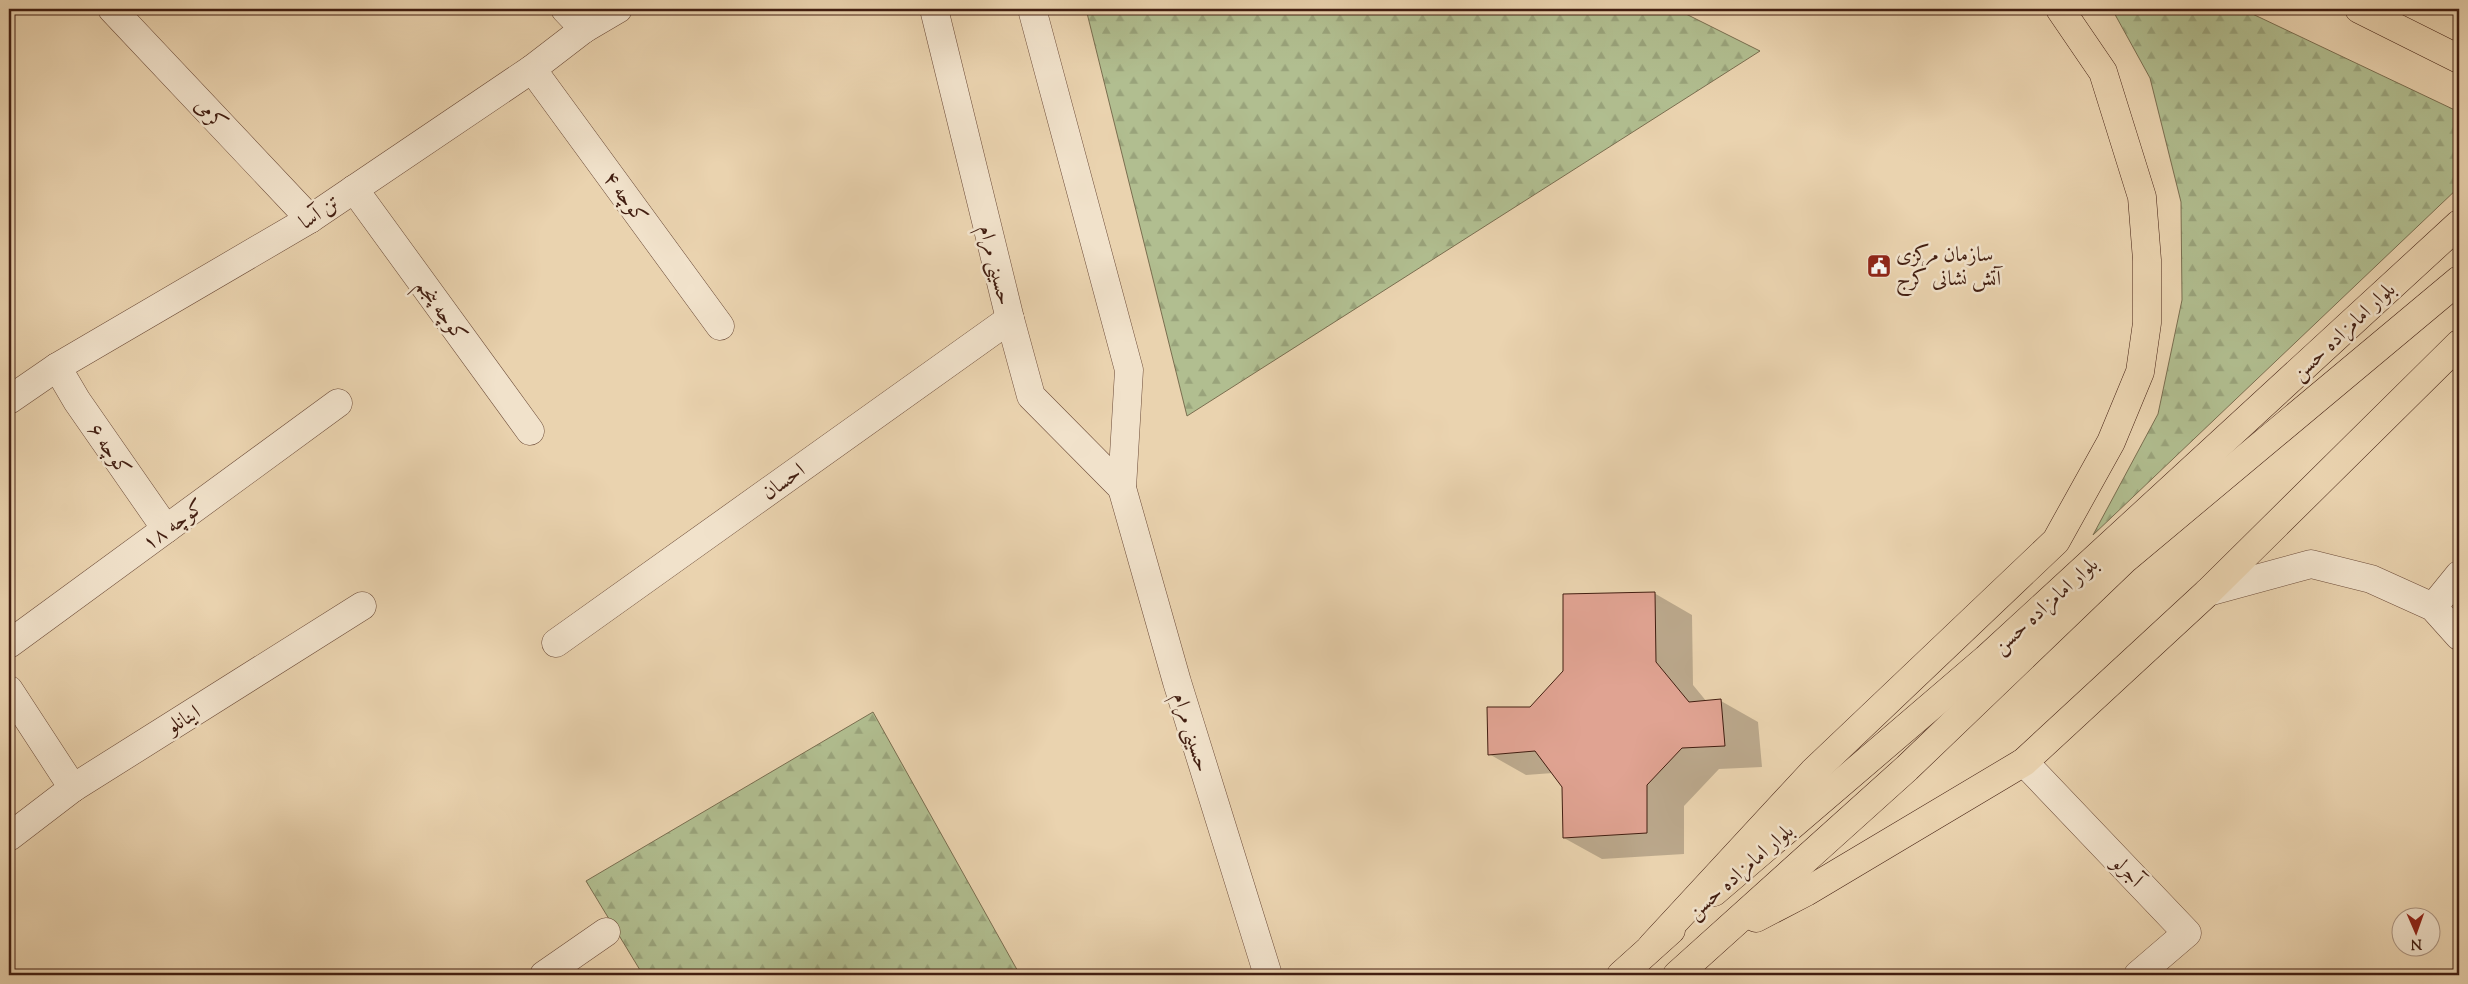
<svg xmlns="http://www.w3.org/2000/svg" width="2468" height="984" font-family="'Sorts Mill Goudy',Amiri,serif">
	<defs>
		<pattern id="forest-firs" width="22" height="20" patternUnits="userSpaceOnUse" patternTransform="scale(1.25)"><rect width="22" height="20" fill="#b1be90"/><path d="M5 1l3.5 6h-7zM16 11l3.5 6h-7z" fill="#99a37b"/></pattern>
	</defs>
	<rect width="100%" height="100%" fill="#ead3af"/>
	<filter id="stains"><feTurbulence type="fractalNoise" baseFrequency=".004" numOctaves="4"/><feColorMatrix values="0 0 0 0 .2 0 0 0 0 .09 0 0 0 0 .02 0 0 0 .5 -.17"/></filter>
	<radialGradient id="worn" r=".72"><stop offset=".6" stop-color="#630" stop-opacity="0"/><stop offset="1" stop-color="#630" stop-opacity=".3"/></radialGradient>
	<g fill="url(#forest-firs)" stroke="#7a6e50">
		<path d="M1086 9H1676L1760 51 1187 416Z"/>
		<path d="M2112 9H2242L2459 112V187L2093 535 2158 414 2182 300 2181 202 2150 78Z"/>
		<path d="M873 712 1020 975H643L586 881Z"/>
	</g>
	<path fill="#0003" d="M1654 593 1692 615 1693 685 1707 702 1721 701 1758 722 1762 767 1719 769 1684 806V854L1602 859 1564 838V787L1553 773 1526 775 1489 754 1530 708Z"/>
	<path fill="#e0a392" stroke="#421e11" d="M1655 592 1656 662 1689 702 1721 699 1725 746 1682 748 1647 785V833L1563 838 1562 787 1535 751 1488 755 1487 707H1530L1563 671V594Z"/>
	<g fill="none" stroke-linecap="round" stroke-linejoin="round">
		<defs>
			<g id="minor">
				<path d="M112 9 310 219"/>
				<path d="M565 9 584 29"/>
				<path d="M934 9 1010 319 1031 396 1122 488"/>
				<path d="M1032 9 1129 370 1122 488 1177 682 1268 975"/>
				<path d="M532 69 720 326"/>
				<path d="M354 189 530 431"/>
				<path d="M57 367 77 401 166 529"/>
				<path d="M9 400 57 367 310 219 532 69 584 29 618 9"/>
				<path d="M2208 592 2311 564 2371 579 2433 607 2459 636"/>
				<path d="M2433 607 2459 575"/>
				<path d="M556 643 1010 319"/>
				<path d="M9 644 338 403"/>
				<path d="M9 690 73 788"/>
				<path d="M2024 762 2187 933 2138 975"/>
				<path d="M9 837 73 788 362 606"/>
				<path d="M544 975 606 932"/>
			</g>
			<g id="major">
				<path d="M1714 892 1986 659 2459 224"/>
				<path d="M1756 918 1806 892 2024 762 2208 592 2459 344"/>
				<path d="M1621 975 1671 930"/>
				<path d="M1677 975 1907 768 2125 559 2459 280"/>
			</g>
			<g id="highway">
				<path d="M2359 9 2459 59"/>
				<path d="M1652 946 1813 772 2056 541 2111 442 2140 372 2147 323V260L2142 197 2103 72 2060 9"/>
			</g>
		</defs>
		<use href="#minor" stroke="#6c4b38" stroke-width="29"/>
		<use href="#major" stroke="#421e11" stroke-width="29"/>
		<use href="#highway" stroke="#421e11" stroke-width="29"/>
		<use href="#minor" stroke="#f1e2cb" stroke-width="28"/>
		<use href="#major" stroke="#ead3af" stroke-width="28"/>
		<use href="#highway" stroke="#ead3af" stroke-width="28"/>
	</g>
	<defs>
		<symbol id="civic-square" viewBox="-11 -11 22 22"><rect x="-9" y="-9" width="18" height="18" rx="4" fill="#8f2418" stroke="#f1e2cb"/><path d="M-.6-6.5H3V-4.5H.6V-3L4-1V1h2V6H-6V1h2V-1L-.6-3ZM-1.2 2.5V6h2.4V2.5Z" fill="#fff"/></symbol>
	</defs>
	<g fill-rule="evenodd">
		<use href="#civic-square" x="1865" y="252" width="28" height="28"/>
	</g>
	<g text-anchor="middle" stroke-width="5" stroke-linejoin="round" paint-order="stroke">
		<g font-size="21" fill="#421e11" stroke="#f1e2cb">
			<text transform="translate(211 114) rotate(47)" y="7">کرمی</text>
			<text transform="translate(626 197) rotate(54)" y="7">کوچه ۴</text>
			<text transform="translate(319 212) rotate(-33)" y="7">تن آسا</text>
			<text transform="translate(996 265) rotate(76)" y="7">حسینی مرام</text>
			<text transform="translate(442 310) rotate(54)" y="7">کوچه پنجم</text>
			<text transform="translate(2343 331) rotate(-43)" y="7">بلوار امامزاده حسن</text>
			<text transform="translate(110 449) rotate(55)" y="7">کوچه ۶</text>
			<text transform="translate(783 481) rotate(-36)" y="7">احسان</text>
			<text transform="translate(173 524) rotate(-36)" y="7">کوچه ۱۸</text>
			<text transform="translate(2045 605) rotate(-42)" y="7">بلوار امامزاده حسن</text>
			<text transform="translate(183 719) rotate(-32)" y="7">اینانلو</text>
			<text transform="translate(1192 732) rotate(73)" y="7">حسینی مرام</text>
			<text transform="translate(1740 871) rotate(-41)" y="7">بلوار امامزاده حسن</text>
			<text transform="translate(2128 871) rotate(46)" y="7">آجرلو</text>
		</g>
		<g font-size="21" fill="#421e11" stroke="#f1e2cb" text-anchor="start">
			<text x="1896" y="261">سازمان مرکزی<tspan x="1896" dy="24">آتش نشانی کرج</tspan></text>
		</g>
	</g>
	<rect width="2468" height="984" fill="none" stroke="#ead3af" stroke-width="30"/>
	<rect x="10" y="10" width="2448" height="964" fill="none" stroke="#421e11" stroke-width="2.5"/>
	<rect x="15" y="15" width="2438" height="954" fill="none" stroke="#421e11"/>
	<g transform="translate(2416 932) rotate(178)"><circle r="24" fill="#f1e2cb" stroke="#ab9481"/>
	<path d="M0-4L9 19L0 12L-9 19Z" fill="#8f2418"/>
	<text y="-8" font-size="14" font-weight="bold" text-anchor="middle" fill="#421e11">N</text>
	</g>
	<rect width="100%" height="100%" filter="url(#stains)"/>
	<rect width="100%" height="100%" fill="url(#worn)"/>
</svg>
